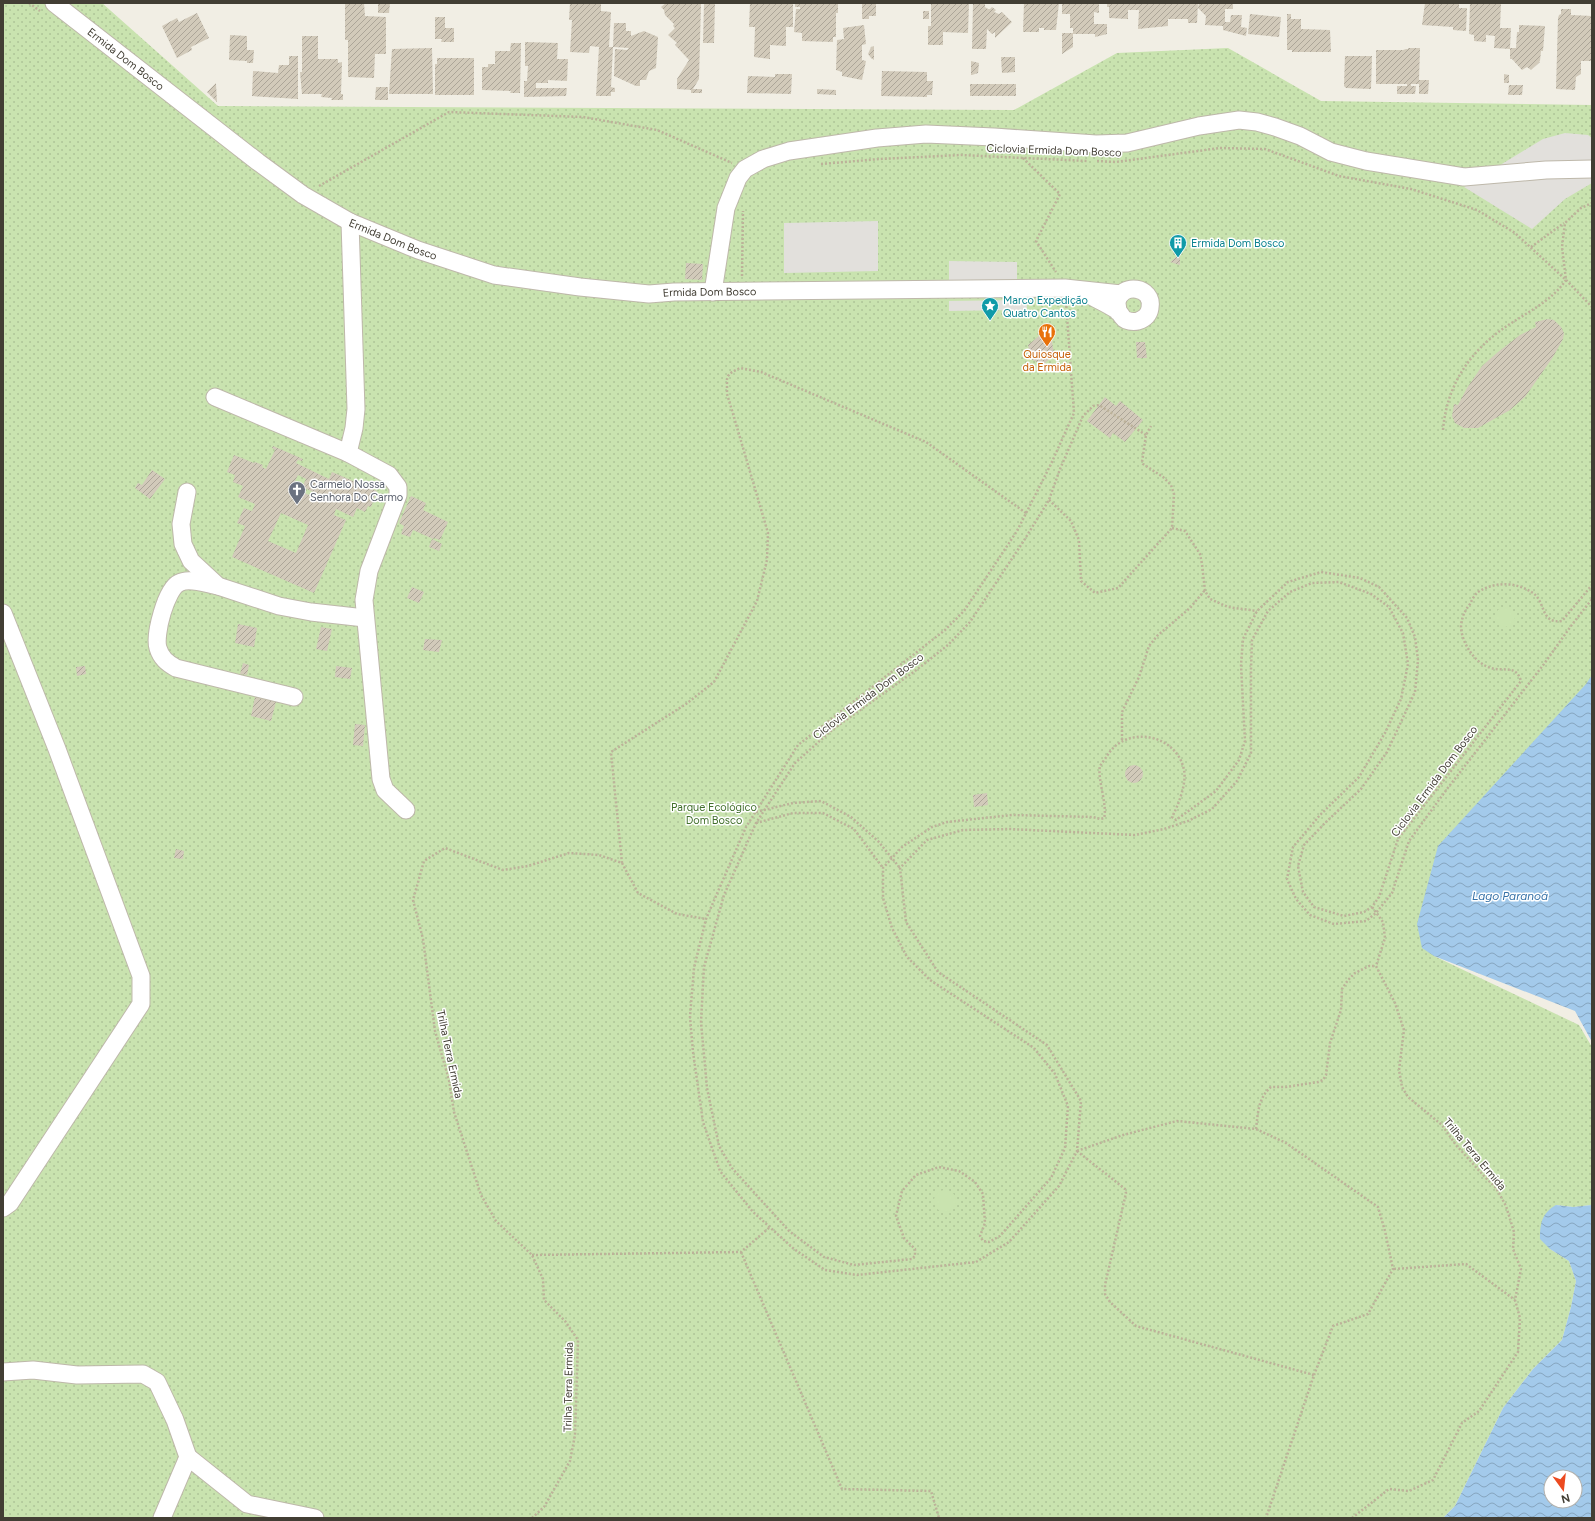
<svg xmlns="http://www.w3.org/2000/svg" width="1595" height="1521" font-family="Figtree,sans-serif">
	<defs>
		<pattern id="grass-dots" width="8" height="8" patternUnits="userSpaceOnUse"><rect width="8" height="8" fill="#c9e3af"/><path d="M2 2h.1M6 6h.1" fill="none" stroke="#aec497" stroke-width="1.8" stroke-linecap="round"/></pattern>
		<pattern id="water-waves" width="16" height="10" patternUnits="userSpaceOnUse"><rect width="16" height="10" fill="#a3caeb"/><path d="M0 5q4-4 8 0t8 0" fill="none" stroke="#86a5bf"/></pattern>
		<pattern id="building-hatch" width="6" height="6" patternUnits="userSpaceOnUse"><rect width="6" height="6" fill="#d2caba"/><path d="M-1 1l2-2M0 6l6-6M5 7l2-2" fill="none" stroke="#aca598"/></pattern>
	</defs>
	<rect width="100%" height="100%" fill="#f1eee4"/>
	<path fill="url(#grass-dots)" d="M3 3H102L218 106 1014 110 1117 53 1228 48 1321 101 1592 105V675L1434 956 1579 1025 1592 1047V1205L1573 1207 1556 1205 1550 1249 1569 1261 1576 1281 1571 1307 1562 1340 1533 1369 1503 1408 1455 1506 1443 1518H3Z"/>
	<g fill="#c9e3af">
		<circle cx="1505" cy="617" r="10"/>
		<circle cx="945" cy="1201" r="11"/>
	</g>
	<g fill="#e2e0dc">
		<path d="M1565 133 1588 135 1592 138V183L1565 199 1532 229 1464 187 1543 139Z"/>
		<path d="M878 221V271L784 273V223Z"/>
		<path d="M949 261 1017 262V284L949 283Z"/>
		<path d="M1027 300V310L949 311V301Z"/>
	</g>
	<g fill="url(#water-waves)" fill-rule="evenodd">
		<path d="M1592 675V1042L1575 1011 1434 956 1422 948 1417 924 1438 846 1586 684Z"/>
		<path d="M1556 1205 1573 1207 1592 1205V1518H1443L1455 1506 1503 1408 1533 1369 1562 1340 1571 1307 1576 1281 1569 1261 1550 1249 1540 1239C1540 1223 1542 1213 1556 1205ZM1551 1477H1575V1501H1551Z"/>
	</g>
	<g fill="url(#building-hatch)" fill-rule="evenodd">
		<path d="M345 3H364L365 16 386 17V54H375L374 78 348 77V40H345Z"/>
		<path d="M378 3H390L389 13H378Z"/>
		<path d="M570 3H601V11L611 12 609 47H613L614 23H626V31H631V36L644 31 658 37 656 68 649 71 646 80H640V86H636L614 76 615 49 627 50 629 48 613 47 611 87 615 88V92H611V96H596L599 47 590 46 589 53 570 52 572 20H569Z"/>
		<path d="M666 3H699L701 4 699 79 693 89H702V93H691V90L677 89V79L689 60 675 45 677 43 668 35 675 28 673 26 674 24 665 15 664 10 661 7Z"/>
		<path d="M704 3H715L714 43H703Z"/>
		<path d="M750 3H793V27H786V46L770 45V59L754 57 755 27H749Z"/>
		<path d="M795 3H838V13H836V37H833V42L802 41V33L794 32 796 9H800V7H795Z"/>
		<path d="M862 3H876V16H869V19H862Z"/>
		<path d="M931 3H969L968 33 943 32V45H928V26H931Z"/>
		<path d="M973 3H985V7L988 9H990L992 7 996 10 994 12 999 14 1002 12 1012 22 995 38V32L992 34 987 29 986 49H972Z"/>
		<path d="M1024 3H1059L1056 30H1044V28H1039V32H1023Z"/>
		<path d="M1062 3H1099V13L1094 12V24H1107V34L1095 37V34H1073V47L1062 54V33H1073V28H1070V14H1062Z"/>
		<path d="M1107 3H1198L1197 23H1188V19H1168V26L1138 29 1139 10H1128V19L1109 18V7H1107Z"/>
		<path d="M1199 3H1233V9H1225V22H1230L1231 15H1242L1241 27 1247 28 1246 36 1223 30V26L1205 25 1206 16 1198 8Z"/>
		<path d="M1425 3H1459V8H1467L1466 31 1453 30V27L1422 25Z"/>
		<path d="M1470 3H1501L1500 28H1511L1510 48H1516L1517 32H1519V25L1545 26 1543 51H1541L1540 61H1539L1540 62 1531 70 1527 67 1522 70 1512 59H1510V49L1494 48 1495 36 1486 35V42L1474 41V35L1469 34Z"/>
		<path d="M1561 9H1571V15L1592 16V61H1581V74L1576 77 1575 90 1556 89 1558 18 1559 15 1561 14Z"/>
		<rect x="923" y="11" width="6" height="8"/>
		<path d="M197 13 209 38 191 47 192 50 177 58 162 26 177 18 179 22Z"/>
		<path d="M1250 14 1281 17 1279 37 1248 34Z"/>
		<path d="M1287 14H1291V19H1301V29L1330 30 1331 52H1292V50H1287Z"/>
		<path d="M435 17H445V28H454V42H441L442 39H435Z"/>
		<path d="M864 25 866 44 862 45V60L866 61 862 80 842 76V72L836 70 837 40 844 39 843 28Z"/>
		<path d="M230 35 247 36V50H254L253 63H247V61L229 60Z"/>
		<path d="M302 36H318V59H338V63L342 62 341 94H343V100H331L332 98 321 97 322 94H302L300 72H302Z"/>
		<path d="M525 42 558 43 557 59H568L567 81 548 80V83H536V88H567L566 96 524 97V81H527L528 66H525Z"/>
		<path d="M511 43H521L520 93H510L511 91 482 90V67H488V64H495V51H510Z"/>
		<path d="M874 46V60L871 58 868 54 871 47Z"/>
		<path d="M432 48 433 94H389L392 49Z"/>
		<path d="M1408 48H1420L1419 80H1429L1428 94H1419V84H1411V86H1416L1415 94H1397V86H1407V84H1376V50H1403L1406 49H1408Z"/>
		<path d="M289 56H298V99L252 96 253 71 278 73 279 65H289Z"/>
		<path d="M1345 56H1372L1371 89 1346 88 1344 86Z"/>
		<path d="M1001 57H1015V72L1002 73Z"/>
		<path d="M437 58H474V95H435V64H437Z"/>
		<path d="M971 61 979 63 978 73 972 75H971Z"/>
		<path d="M882 71 927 72V81H933L932 95H927V97L881 96Z"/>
		<path d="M775 74H792L791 94 747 93 748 76 775 77Z"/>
		<path d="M1504 74 1509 75V83H1504Z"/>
		<path d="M216 83V84L217 102 207 92Z"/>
		<rect x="970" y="84" width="46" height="12"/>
		<path d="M1509 85H1523L1522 95H1508Z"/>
		<path d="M376 87H388V100H375Z"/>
		<path d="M817 89 836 90V95L817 94Z"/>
		<path d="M1180 254V265L1170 262Z"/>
		<path d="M686 263 703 264 702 280 685 279Z"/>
		<path d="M1548 319 1554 320 1561 327 1564 333 1563 339 1553 357 1525 397 1510 410 1478 428H1464L1455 423 1452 416 1454 404 1458 405 1467 388 1482 366 1498 352 1520 335 1536 327 1535 322Z"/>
		<path d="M1039 336 1052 341 1054 355 1043 365 1031 359 1028 345Z"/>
		<path d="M1136 342H1145L1147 358H1137Z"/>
		<path d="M1105 397 1116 406 1120 401 1143 420 1125 442 1113 433 1110 438 1087 421Z"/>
		<path d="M273 446 303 459 302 461 298 460 296 463 329 479 332 472 377 491 371 507 368 506 365 512 357 508 353 517 336 509 334 515 346 520 314 593 232 557 245 526 237 523 244 508 252 511 255 504 238 497 243 486 233 482 235 475 227 472 234 455 254 463 255 462 263 465 262 467 266 469 275 450 272 448ZM298 475 306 479 302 487 322 496 320 500 292 487ZM281 513 308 525 296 553 268 541Z"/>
		<path d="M152 470 165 479 150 499 135 488 138 483 142 485Z"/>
		<path d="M411 496 426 503 423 510 448 522 440 540 434 538 433 539 413 530 410 537 401 534 404 526 399 523Z"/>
		<path d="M432 539 442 544 439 551 429 547Z"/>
		<path d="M412 587 424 592 419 603 407 598Z"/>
		<path d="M238 624 257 628 254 647 235 643Z"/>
		<path d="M321 627 332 629 327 651 316 649Z"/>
		<path d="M425 639 442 640 439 652 423 650Z"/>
		<path d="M243 663 249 665 247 675 240 674Z"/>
		<path d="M85 666 86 674 77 676 76 667Z"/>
		<path d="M336 666 352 668 350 679 335 677Z"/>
		<path d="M255 697 276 702 271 721 251 716Z"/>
		<path d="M355 724 365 725 363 746 353 745Z"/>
		<circle cx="1134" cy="774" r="9"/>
		<path d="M987 793 988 805 974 807 973 795Z"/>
		<path d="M176 849 184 851 183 859 174 858Z"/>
	</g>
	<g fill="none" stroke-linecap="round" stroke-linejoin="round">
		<defs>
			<g id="minor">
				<path id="s1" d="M54 3 258 162 303 195 350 222 418 250 494 275 580 287 649 294 674 292 1065 288 1121 294"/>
				<path d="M713 292 726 208 738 178 745 169 763 159 789 151 877 138 926 134 994 137 1096 144 1127 143 1199 126 1239 120 1257 122 1275 127 1300 136 1331 152 1366 161 1464 177 1546 170 1592 169"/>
				<path d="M1085 293C1096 299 1108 304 1118 311 1121 314 1122 318 1126 320 1131 322 1134 322 1138 321 1144 319 1149 315 1150 308 1154 286 1121 282 1117 302 1117 305 1118 309 1118 312"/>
				<path d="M215 397 348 453 389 475 398 487V495L369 571 364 600 381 779 385 790 406 810"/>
				<path d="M348 453 354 428 356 409 350 222"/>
				<path d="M187 492 181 524 183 544 191 561 218 586 279 606 311 612 365 618"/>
				<path d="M218 586C207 584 189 577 179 583 166 589 154 635 158 648 161 658 167 663 176 668L294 697"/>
				<path d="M3 613 57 749 141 976V1004L10 1203 3 1208"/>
				<path d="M3 1372 33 1370 77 1375 143 1374 157 1382 175 1420 188 1457"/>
				<path d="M162 1518 188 1457 247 1504 315 1518"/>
			</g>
		</defs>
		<use href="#minor" stroke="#beb8aa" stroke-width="19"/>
		<g stroke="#bcb299" stroke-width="2.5" stroke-dasharray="2 2" stroke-linecap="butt">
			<path d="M29 3 40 11"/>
			<path d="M1023 158 1060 194 1036 241 1056 272"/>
			<path d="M1097 161 1116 162 1220 148 1265 149 1339 176 1411 189 1477 210 1515 233 1566 280 1592 307"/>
			<path d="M821 164 880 159 961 155 1088 161"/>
			<path d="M319 186 449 112 583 117 657 130 732 163"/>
			<path d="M1531 247 1564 223"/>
			<path d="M742 276 743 211"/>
			<path d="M1066 302 1074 413 1051 464 1017 531 964 611 945 630 798 745 746 827 706 919 694 968 690 1017 693 1052 703 1122 720 1171 753 1212 794 1249 825 1270 857 1275 976 1262 1009 1242 1059 1186 1077 1151 1081 1101 1047 1045 938 972 906 922 900 868 927 840 963 830 1009 829 1135 835 1164 829 1188 821 1212 809 1237 781 1251 753V669L1252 640 1268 611 1290 592 1312 583 1339 582 1371 594 1389 607 1403 633 1408 664 1401 699 1385 733 1359 777 1320 815 1293 847 1287 879 1296 899 1310 915 1334 924 1366 921 1376 913 1392 893 1409 841 1447 789 1544 664 1571 626 1592 599"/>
			<path d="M1443 430C1447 382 1473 347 1513 322 1532 310 1553 299 1566 280L1562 247 1565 223 1581 208 1592 203"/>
			<path d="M1146 435 1099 405 1093 406 1083 416 1060 469 1049 500 1023 542 970 622 948 645 915 671 832 730 795 763 756 823 724 895 704 967 701 1022 707 1088 719 1146 732 1168 789 1231 824 1257 854 1265 912 1259 915 1256V1249L904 1238 896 1216 902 1191 916 1175 939 1167 959 1171 975 1182 983 1194 985 1223 980 1236 983 1241 989 1242 1000 1236 1051 1178 1065 1148 1068 1106 1055 1074 1034 1048 930 980 907 957 892 928 883 898V868L902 847 932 827 947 822 1012 815 1093 817 1100 819 1104 818C1108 807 1097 778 1100 766 1102 763 1105 759 1107 756 1126 724 1177 734 1184 770 1187 783 1178 806 1172 817L1176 820 1216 791 1239 760 1245 741 1241 665 1243 639 1257 611 1288 582 1321 572 1360 578 1379 587 1407 618 1415 637 1418 660 1415 692 1387 752 1361 789 1325 823 1304 845 1298 866 1303 892 1314 907 1344 916 1364 912 1372 907 1379 897 1398 839 1521 681C1516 664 1504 672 1491 668 1475 664 1461 642 1461 626 1462 617 1464 612 1470 604 1472 600 1475 594 1478 592 1495 581 1517 582 1533 593 1546 602 1540 624 1562 621L1592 585"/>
			<path d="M1049 500 1071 521 1079 540 1081 581 1095 593 1118 588 1172 528 1174 494 1171 485 1163 477 1143 464 1142 462 1146 435 1151 426"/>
			<path d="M1172 528 1185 531 1200 554 1202 564 1205 591 1210 599 1228 607 1257 611"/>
			<path d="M1122 740V712L1139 677 1149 646 1157 636 1190 608 1205 590"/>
			<path d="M756 812 793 803 821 801 851 817 878 841 900 868"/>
			<path d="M756 823 793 813H823L854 829 883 868"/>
			<path d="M622 863 611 752 686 704 714 682 757 601 767 560 768 533 731 407 727 394V379L728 376 732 372 740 368 761 372 926 442 1026 513"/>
			<path d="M1256 1129C1258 1113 1258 1098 1271 1087H1286L1318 1082 1323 1080 1326 1075 1330 1043 1341 1010 1342 989 1348 980 1355 973 1369 966H1376"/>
			<path d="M1077 1151 1125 1189 1126 1193 1105 1285V1294L1110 1302 1136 1326 1314 1375 1266 1518"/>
			<path d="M1077 1151 1123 1135 1177 1121 1256 1129 1286 1143 1378 1207 1385 1231 1393 1269 1368 1314 1333 1326 1314 1375"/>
			<path d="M741 1252 842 1489 931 1491 939 1518"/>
			<path d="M532 1255 741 1252 770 1227"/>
			<path d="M1394 1269 1466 1264 1515 1300"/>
			<path d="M532 1518 544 1507 570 1461 575 1435 578 1340 565 1321 544 1300 543 1279 532 1255 496 1221 481 1195 454 1112 449 1080 435 1031 423 939 413 900 424 861 445 848 503 870 528 866 569 853 599 855 622 863 638 893 677 914 706 919"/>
			<path d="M1352 1518 1389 1489 1409 1491 1433 1480 1462 1423 1479 1411 1518 1352 1520 1318 1515 1300 1521 1269 1513 1249 1514 1232 1506 1206 1496 1188 1484 1176 1456 1145 1442 1125 1408 1097 1402 1087 1399 1070 1404 1030 1395 1003 1376 966 1385 938 1383 922 1372 907"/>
		</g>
		<use href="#minor" stroke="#fff" stroke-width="17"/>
	</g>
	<defs>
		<symbol id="building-pin" viewBox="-11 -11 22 30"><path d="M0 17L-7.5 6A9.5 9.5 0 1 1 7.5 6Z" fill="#0f9aa8" stroke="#fff"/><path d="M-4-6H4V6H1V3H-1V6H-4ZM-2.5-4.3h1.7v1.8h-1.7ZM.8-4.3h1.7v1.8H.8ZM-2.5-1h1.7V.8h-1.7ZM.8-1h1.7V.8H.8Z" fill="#fff"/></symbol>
		<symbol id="sight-pin" viewBox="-11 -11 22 30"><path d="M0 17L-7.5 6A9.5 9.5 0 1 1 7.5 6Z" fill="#0f9aa8" stroke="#fff"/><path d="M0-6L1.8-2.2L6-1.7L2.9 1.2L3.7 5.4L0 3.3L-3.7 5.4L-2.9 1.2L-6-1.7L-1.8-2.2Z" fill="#fff"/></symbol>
		<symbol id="restaurant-pin" viewBox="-11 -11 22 30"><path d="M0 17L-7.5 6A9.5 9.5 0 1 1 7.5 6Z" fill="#e8710a" stroke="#fff"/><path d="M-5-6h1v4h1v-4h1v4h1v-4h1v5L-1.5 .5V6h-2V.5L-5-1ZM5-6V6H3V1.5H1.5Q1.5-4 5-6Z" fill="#fff"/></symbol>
		<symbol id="church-pin" viewBox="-11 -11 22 30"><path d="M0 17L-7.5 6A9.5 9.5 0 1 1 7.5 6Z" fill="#6b7280" stroke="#fff"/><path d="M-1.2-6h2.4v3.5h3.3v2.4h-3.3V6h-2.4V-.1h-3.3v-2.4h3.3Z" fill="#fff"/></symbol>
	</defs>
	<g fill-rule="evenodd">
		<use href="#building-pin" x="1168" y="233" width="20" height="27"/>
		<use href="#sight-pin" x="980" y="296" width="20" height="27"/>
		<use href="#restaurant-pin" x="1037" y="322" width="20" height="27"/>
		<use href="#church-pin" x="287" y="480" width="20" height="27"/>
	</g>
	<g text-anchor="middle" stroke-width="3" stroke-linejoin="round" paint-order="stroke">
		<g font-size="11" fill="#423e34" stroke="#fff">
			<text dy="4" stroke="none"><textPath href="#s1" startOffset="91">Ermida Dom Bosco</textPath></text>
			<text transform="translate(1054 150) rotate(2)" y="4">Ciclovia Ermida Dom Bosco</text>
			<text dy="4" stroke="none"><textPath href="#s1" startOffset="415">Ermida Dom Bosco</textPath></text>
			<text dy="4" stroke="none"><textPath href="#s1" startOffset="739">Ermida Dom Bosco</textPath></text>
			<text transform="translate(868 696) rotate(-37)" y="4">Ciclovia Ermida Dom Bosco</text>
			<text transform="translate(1434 781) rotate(-53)" y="4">Ciclovia Ermida Dom Bosco</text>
			<text transform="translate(450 1054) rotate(78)" y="4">Trilha Terra Ermida</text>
			<text transform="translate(1475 1154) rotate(50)" y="4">Trilha Terra Ermida</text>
			<text transform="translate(568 1387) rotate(-89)" y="4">Trilha Terra Ermida</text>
		</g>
		<g font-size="11" fill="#0d838f" stroke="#fff" text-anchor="start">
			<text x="1191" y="247">Ermida Dom Bosco</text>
			<text x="1003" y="304">Marco Expedição<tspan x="1003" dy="13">Quatro Cantos</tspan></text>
		</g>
		<g font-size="11" fill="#c56008" stroke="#fff">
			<text x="1047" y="358">Quiosque<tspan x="1047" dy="13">da Ermida</tspan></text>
		</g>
		<g font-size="11" fill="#5b616d" stroke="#fff" text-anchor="start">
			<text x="310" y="488">Carmelo Nossa<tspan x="310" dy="13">Senhora Do Carmo</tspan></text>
		</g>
		<g font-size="11" fill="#42702c" stroke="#fff">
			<text x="714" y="811">Parque Ecológico<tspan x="714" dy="13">Dom Bosco</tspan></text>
		</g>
		<g font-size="12" font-style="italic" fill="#3571a7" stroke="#fff">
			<text x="1510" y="900">Lago Paranoá</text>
		</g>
	</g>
	<rect width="1595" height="1521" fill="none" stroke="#423e34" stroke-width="8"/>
	<g transform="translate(1563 1489) rotate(165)"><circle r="19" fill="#ffffff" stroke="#b3b2ae"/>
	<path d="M0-3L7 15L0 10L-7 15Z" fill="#ec4a20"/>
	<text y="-6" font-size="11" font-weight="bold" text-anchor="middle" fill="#423e34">N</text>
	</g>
</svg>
